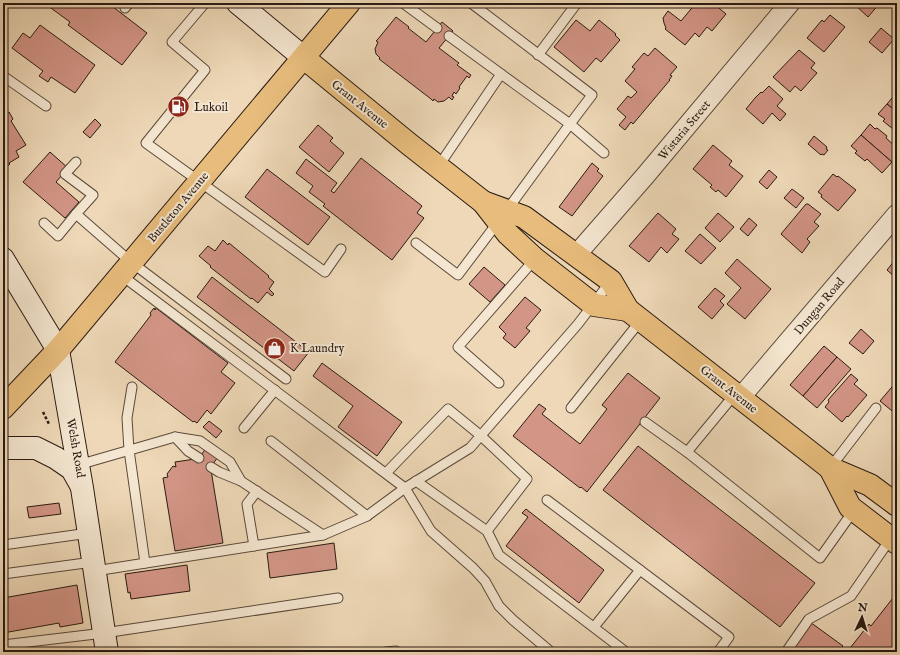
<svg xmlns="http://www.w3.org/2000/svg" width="900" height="655" font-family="'IM FELL English',serif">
	<rect width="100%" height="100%" fill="#eed8b7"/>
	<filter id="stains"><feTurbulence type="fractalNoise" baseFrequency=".005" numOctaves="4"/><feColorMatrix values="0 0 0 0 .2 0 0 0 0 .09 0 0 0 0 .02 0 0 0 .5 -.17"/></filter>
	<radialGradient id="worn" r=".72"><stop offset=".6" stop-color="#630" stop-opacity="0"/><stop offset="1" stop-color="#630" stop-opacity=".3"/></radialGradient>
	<g fill="#d39586" stroke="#2a1b13">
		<path d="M44 3H108L147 33 122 65 68 25 70 22Z"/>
		<path d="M696 3H713L726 14 712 31 707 27 699 37 695 33 685 45 665 29 666 28 664 23 663 18 668 11 681 21Z"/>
		<path d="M853 3H880L868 17Z"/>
		<path d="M830 15 845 27 824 52 807 38 822 20 824 22Z"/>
		<path d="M396 17 409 27 408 28 426 42 442 22 453 31 439 48 459 63 457 65 471 75 469 78 467 76 459 87 460 88 456 94 454 92 452 96 454 97 452 100 449 97 444 101 438 102 434 99 433 101 431 99 379 59 380 58 376 54 375 49 378 42 376 41 378 39Z"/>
		<path d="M576 20 590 31 599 20 616 34 615 35 620 40 601 62 596 58 584 72 554 47Z"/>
		<path d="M40 25 95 65 75 93 51 77 48 82 39 76 43 71 12 48 23 33 30 38Z"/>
		<path d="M881 28 894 39 882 53 869 42Z"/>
		<path d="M655 48 677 67 670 75 672 76 669 80H670L633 124 631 122 625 130 619 125 626 117 617 109 628 96 631 98 637 92 625 81 635 69 632 67 644 53 648 56Z"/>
		<path d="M799 50 815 63 811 68 817 73 801 91 795 86 790 92 773 77Z"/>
		<path d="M769 86 783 99 777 106 786 114 780 121 772 113 763 124 746 109 755 98 761 92 762 93Z"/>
		<path d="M897 92V112L887 104Z"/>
		<path d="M887 104 897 112V129L894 127 893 129 883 121 885 119 878 114Z"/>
		<path d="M3 107 7 113 9 112 13 119 11 121 26 145 16 151 19 157 9 163 10 164 6 167 8 170 3 174Z"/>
		<path d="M95 119 101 125 90 138 83 132Z"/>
		<path d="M870 124 875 129 877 128 887 136 886 138 897 148V156L892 162 861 135Z"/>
		<path d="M318 125 333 138 330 141 344 153 329 172 299 147Z"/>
		<path d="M861 135 892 162 882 173 867 159 865 161 855 153 857 151 851 146Z"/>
		<path d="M814 136 827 147 826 149 828 150 824 155 822 154 821 155 808 144Z"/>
		<path d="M713 145 732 161 729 165 743 176 726 197 718 190 716 192 710 187 712 185 693 169Z"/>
		<path d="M50 152 68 168 56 182 79 202 65 218 23 182Z"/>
		<path d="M361 158 422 206 417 213 424 218 392 260 323 206 325 204 309 192 313 186 296 173 306 159 337 183 331 191 334 193Z"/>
		<path d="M592 163 599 169 597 171 603 176 572 216 559 207Z"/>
		<path d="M267 169 330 217 308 245 245 197Z"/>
		<path d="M769 170 777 177 767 189 759 182Z"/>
		<path d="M833 174 837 177 838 176 856 190 838 211 821 197 822 195 818 192Z"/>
		<path d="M792 189 804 198 796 208 784 198Z"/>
		<path d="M806 204H808L821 214 814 222 819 226 807 239 810 242 802 253 781 234Z"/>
		<path d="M658 213 676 229 672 234 679 239 667 253 661 247 649 262 629 246Z"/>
		<path d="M718 213 734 227 720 242 705 228Z"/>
		<path d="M749 218 757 225 748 236 740 229Z"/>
		<path d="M700 234 716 248 701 264 685 251Z"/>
		<path d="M223 240 228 245 229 243 269 276 268 277 274 282 269 289 274 294 272 296 267 292 258 303 252 298 251 299 210 267 211 266 199 256 208 246 215 251Z"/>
		<path d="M897 255V279L887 270 895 260 894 258Z"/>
		<path d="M737 259 771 289 745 319 727 304 741 288 725 273Z"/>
		<path d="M484 267 505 285 490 302 469 284Z"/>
		<path d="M212 277 309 352 294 371 197 297Z"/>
		<path d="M715 288 725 296 720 301 724 305 712 319 698 307Z"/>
		<path d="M525 297 541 310 526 328 530 331 515 348 503 338 506 334 499 327Z"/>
		<path d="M154 308 155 310 156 308 228 363 221 372 235 383 211 414 207 410 197 423 194 421 193 422 115 362 151 315 150 313Z"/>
		<path d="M861 329 874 341 863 354 849 343Z"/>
		<path d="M824 346 837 357 803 396 790 385Z"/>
		<path d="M837 357 851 369 817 408 803 396Z"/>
		<path d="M322 363 402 422 377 456 338 427 353 406 313 376Z"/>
		<path d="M628 373 660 398 587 492 581 487 580 488 513 436 539 404 546 409 542 414 580 444 607 409 602 405Z"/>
		<path d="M851 374 858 380 854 384 867 395 848 417 847 416 842 422 825 407 829 402 828 400Z"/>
		<path d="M897 381V415L880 401Z"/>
		<path d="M209 421 222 431 216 438 203 427Z"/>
		<path d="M638 446 815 583 780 627 603 490Z"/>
		<path d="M206 448 218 457 209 469 211 470 223 543 175 551 163 478 168 477 167 474 173 466 176 467 175 462 195 459 198 460Z"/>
		<path d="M59 503 61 514 29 518 27 507Z"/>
		<path d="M526 509 604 570 579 603 506 546 528 517 522 513Z"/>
		<path d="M334 543 337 569 270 578 267 553Z"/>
		<path d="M187 565 190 591 131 599 130 592 128 593 125 574Z"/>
		<path d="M77 585 83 623 60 627 59 623 3 633V598Z"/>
		<path d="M896 594 897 595V652H847L869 624 871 626Z"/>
		<path d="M810 622 843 646 838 652H796L790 648Z"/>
	</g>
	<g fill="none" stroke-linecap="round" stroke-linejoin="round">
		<defs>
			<g id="lane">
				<path d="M205 3 172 42 205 70 146 143 325 272 341 249"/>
				<path d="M403 3 437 28"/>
				<path d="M471 3 592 95 570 124 604 153"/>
				<path d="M125 8 129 3"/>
				<path d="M449 36 501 74"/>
				<path d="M538 55 577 3"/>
				<path d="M3 76 46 106"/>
				<path d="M76 162 65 174 93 195 76 214 131 262 286 379"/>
				<path d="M438 167 501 74 570 124 507 210"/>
				<path d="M44 223 58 236 76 214"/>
				<path d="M416 243 458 275 498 222"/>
				<path d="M121 275 405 488 367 516 323 535"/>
				<path d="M499 383 458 347 535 259"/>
				<path d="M132 387 127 418 129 450 145 563"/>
				<path d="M735 394 687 452 820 558 854 510"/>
				<path d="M571 408 641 320"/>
				<path d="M645 422 687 452"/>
				<path d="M244 428 275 390"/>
				<path d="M175 437 188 451 199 458"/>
				<path d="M271 441 367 516"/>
				<path d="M78 465 175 437 200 441 230 462 241 481"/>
				<path d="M830 468 876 408"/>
				<path d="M386 473 448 409 480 435 527 479 487 531 416 481"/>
				<path d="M547 500 729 637 718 652"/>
				<path d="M487 531 499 555 626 652"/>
				<path d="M3 545 89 533"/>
				<path d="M254 546 247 504 257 491"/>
				<path d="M95 571 323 535 241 481 219 472 211 467"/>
				<path d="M3 574 93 562"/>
				<path d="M594 627 640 570"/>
				<path d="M3 645 104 633 338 598"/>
				<path d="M386 652 396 651"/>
				<path d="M551 652 513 620 499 606 485 581 473 568 431 531 405 488 470 448 578 324 610 282"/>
				<path d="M786 652 809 619 851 596 891 538"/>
			</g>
			<g id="street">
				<path d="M576 255 645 176 790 3"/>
				<path d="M740 398 897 214"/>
			</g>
			<g id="secondary">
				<path d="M238 3 304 58"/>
				<path d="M3 259 58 350 82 488 107 652"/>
				<path d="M3 448H36L56 458 72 469 81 485"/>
			</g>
			<g id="primary">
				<path d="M304 58 409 144 483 202 508 234 535 259 594 305 628 310"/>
				<path d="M483 202 524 217 611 281 628 310 830 468 870 485 897 505"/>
				<path d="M3 408 58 350 349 3"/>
				<path d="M830 468 850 507 897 543"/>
			</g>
		</defs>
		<use href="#lane" stroke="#5b4a3c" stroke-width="11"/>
		<use href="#street" stroke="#5b4a3c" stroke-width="21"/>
		<use href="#secondary" stroke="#2a1b13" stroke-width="24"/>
		<use href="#primary" stroke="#2a1b13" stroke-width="24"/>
		<path stroke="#2a1b13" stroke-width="2.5" stroke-dasharray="3 2" stroke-linecap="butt" d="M43 412 49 424"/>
		<use href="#lane" stroke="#f4e6d0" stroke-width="9"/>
		<use href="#street" stroke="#f4e6d0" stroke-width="19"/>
		<use href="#secondary" stroke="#f4e6d0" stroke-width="22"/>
		<use href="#primary" stroke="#e7bc7c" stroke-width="22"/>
	</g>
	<defs>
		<symbol id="fuel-disc" viewBox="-11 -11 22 22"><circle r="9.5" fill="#8f2418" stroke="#f4e6d0"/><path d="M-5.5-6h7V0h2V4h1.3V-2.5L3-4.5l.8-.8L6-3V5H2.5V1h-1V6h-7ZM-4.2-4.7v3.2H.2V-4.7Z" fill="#fff"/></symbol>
		<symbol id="shop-disc" viewBox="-11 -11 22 22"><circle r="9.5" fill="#8f2418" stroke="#f4e6d0"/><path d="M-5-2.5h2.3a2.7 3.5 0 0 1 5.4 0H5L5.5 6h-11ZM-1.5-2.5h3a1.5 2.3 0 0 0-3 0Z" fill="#fff"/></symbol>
	</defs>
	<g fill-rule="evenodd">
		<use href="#fuel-disc" x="166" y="94" width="25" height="25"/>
		<use href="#shop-disc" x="262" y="336" width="25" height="25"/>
	</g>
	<g text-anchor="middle" stroke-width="4" stroke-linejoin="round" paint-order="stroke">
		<g font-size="12" fill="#2a1b13" stroke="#f4e6d0">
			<text transform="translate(360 104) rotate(39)" y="4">Grant Avenue</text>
			<text transform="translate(684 130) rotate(-50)" y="4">Wistaria Street</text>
			<text transform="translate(178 207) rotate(-50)" y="4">Bustleton Avenue</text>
			<text transform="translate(819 306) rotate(-50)" y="4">Dungan Road</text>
			<text transform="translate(729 389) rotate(38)" y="4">Grant Avenue</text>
			<text transform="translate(76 448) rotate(80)" y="4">Welsh Road</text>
		</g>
		<g font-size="12" fill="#2a1b13" stroke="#f4e6d0" text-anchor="start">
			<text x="194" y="111">Lukoil</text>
			<text x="290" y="352">K Laundry</text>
		</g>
	</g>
	<rect width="900" height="655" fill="none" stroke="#eed8b7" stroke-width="16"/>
	<rect x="4" y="4" width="892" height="647" fill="none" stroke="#2a1b13" stroke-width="2"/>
	<rect x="8" y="8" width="884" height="639" fill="none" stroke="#2a1b13"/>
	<g transform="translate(862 617) rotate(4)" stroke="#f4e6d0" stroke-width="3" paint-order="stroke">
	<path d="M0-3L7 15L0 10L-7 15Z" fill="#2a1b13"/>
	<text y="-6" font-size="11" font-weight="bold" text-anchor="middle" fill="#2a1b13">N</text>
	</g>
	<rect width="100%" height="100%" filter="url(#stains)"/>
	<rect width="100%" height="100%" fill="url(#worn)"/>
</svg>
